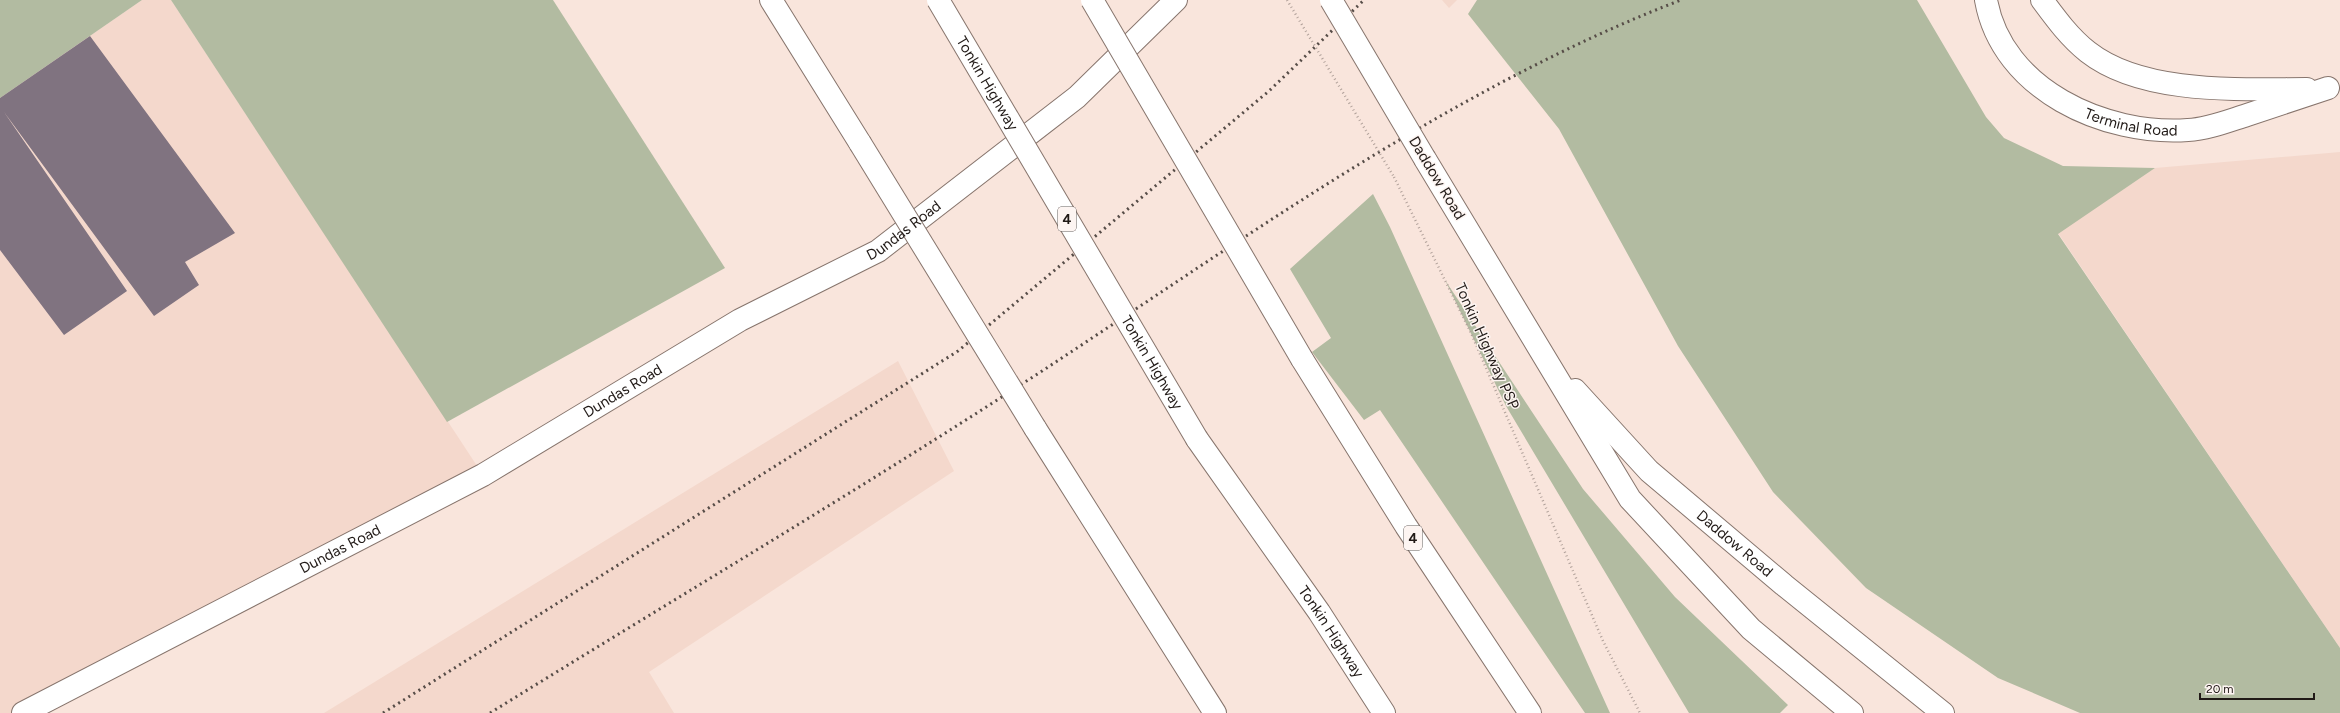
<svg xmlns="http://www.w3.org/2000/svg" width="2340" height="713" font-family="Figtree,sans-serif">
	<rect width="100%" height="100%" fill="#f9e5dc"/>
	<g fill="#f4d8cc">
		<path d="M142 0H171L483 475 31 713H0V98Z"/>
		<path d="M1442 0H1457L1449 8Z"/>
		<path d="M2340 152V648L2058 233 2155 168Z"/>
		<path d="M898 361 954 471 649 672 674 713H324Z"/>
	</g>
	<g fill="#b2bba1">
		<path d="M0 0H142L0 98Z"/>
		<path d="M171 0H553L725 268 447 422Z"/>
		<path d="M1477 0H1917L1986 117 2004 138 2063 166 2155 168 2058 234 2340 648V713H2080L1998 678 1866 588 1773 492 1678 346 1559 129 1468 14Z"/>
		<path d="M1373 194 1390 227 1610 713H1585L1380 410 1364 420 1312 352 1331 338 1290 269Z"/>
		<path d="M1445 280 1583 489 1675 597 1788 705 1780 713H1689L1506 406Z"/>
	</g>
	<path fill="#807380" d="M90 36 235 233 185 262 199 285 154 316 4 112 127 291 64 335 0 250V98Z"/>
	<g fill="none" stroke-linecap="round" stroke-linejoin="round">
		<defs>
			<g id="street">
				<path id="s1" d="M1986 0C2002 90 2105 136 2188 130 2208 129 2228 121 2247 115 2274 106 2301 97 2328 88"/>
				<path d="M2042 0C2056 19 2070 38 2088 52 2143 95 2241 89 2307 89"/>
			</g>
			<g id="secondary">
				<path d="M1425 159 1630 499 1751 629 1852 713"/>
				<path id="s2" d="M1575 390 1649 471 1784 585 1943 713"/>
				<path id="s3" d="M23 713 483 475 740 320 878 251 1077 97 1176 0"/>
			</g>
			<g id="highway">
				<path d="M771 0 860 143"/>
				<path d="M1302 359 1406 526 1530 713"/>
				<path d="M1035 428 1215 713"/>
				<path id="s4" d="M1197 439 1319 612 1384 713"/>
			</g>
		</defs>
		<use href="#street" stroke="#87756d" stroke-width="24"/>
		<use href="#secondary" stroke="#87756d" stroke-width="24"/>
		<use href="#highway" stroke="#87756d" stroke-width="24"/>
		<path stroke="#b2a29b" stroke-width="2.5" stroke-dasharray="1 3" stroke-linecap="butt" d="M1394 177 1471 333 1603 641 1640 713"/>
		<use href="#street" stroke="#fff" stroke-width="22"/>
		<use href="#secondary" stroke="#fff" stroke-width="22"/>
		<use href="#highway" stroke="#fff" stroke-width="22"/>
		<g stroke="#564c47" stroke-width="3" stroke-dasharray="2 4" stroke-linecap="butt">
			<path d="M383 713 958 351 1269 91 1364 0"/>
			<path d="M490 713C674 599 861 489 1042 371 1247 237 1452 88 1681 0"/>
		</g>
		<defs>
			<path id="secondary-bridge" d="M1331 0 1425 159"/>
			<g id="highway-bridge">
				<path id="s5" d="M938 0 1197 439"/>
				<path d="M1092 0 1302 359"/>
				<path d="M860 143 1035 428"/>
			</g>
		</defs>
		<use href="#secondary-bridge" stroke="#87756d" stroke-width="24" stroke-linecap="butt"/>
		<use href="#highway-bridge" stroke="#87756d" stroke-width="24" stroke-linecap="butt"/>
		<path stroke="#b2a29b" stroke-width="2.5" stroke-dasharray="1 3" stroke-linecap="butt" d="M1287 0 1394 177"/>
		<use href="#secondary-bridge" stroke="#fff" stroke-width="22"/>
		<use href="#highway-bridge" stroke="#fff" stroke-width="22"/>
	</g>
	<g text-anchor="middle" stroke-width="3" stroke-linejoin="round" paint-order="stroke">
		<g fill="#fdf5f2" stroke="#635c59" stroke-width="1">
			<rect x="1058" y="207" width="18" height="24" rx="3"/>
			<rect x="1404" y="526" width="18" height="24" rx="3"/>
		</g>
		<g font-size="14" font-weight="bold" fill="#211a17">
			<text x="1067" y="224">4</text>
			<text x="1413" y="543">4</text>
		</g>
		<g font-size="15" fill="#211a17" stroke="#fdf5f2">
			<text dy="5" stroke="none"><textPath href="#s5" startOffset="97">Tonkin Highway</textPath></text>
			<text dy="5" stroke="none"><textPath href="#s1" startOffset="204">Terminal Road</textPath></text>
			<text transform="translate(1437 178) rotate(59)" y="5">Daddow Road</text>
			<text dy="5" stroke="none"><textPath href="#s3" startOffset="1005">Dundas Road</textPath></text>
			<text transform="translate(1487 346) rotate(66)" y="5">Tonkin Highway PSP</text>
			<text dy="5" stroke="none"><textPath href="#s5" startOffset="421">Tonkin Highway</textPath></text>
			<text dy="5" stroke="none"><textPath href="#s3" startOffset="681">Dundas Road</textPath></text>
			<text dy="5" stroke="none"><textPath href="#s2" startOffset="222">Daddow Road</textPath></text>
			<text dy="5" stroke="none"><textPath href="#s3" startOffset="357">Dundas Road</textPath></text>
			<text dy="5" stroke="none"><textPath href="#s4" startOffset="235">Tonkin Highway</textPath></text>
		</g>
	</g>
	<path d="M2200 693v6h114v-6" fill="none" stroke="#211a17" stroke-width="2"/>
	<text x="2206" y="693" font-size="12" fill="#211a17" stroke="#fdf5f2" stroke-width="3" paint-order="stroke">20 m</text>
</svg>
